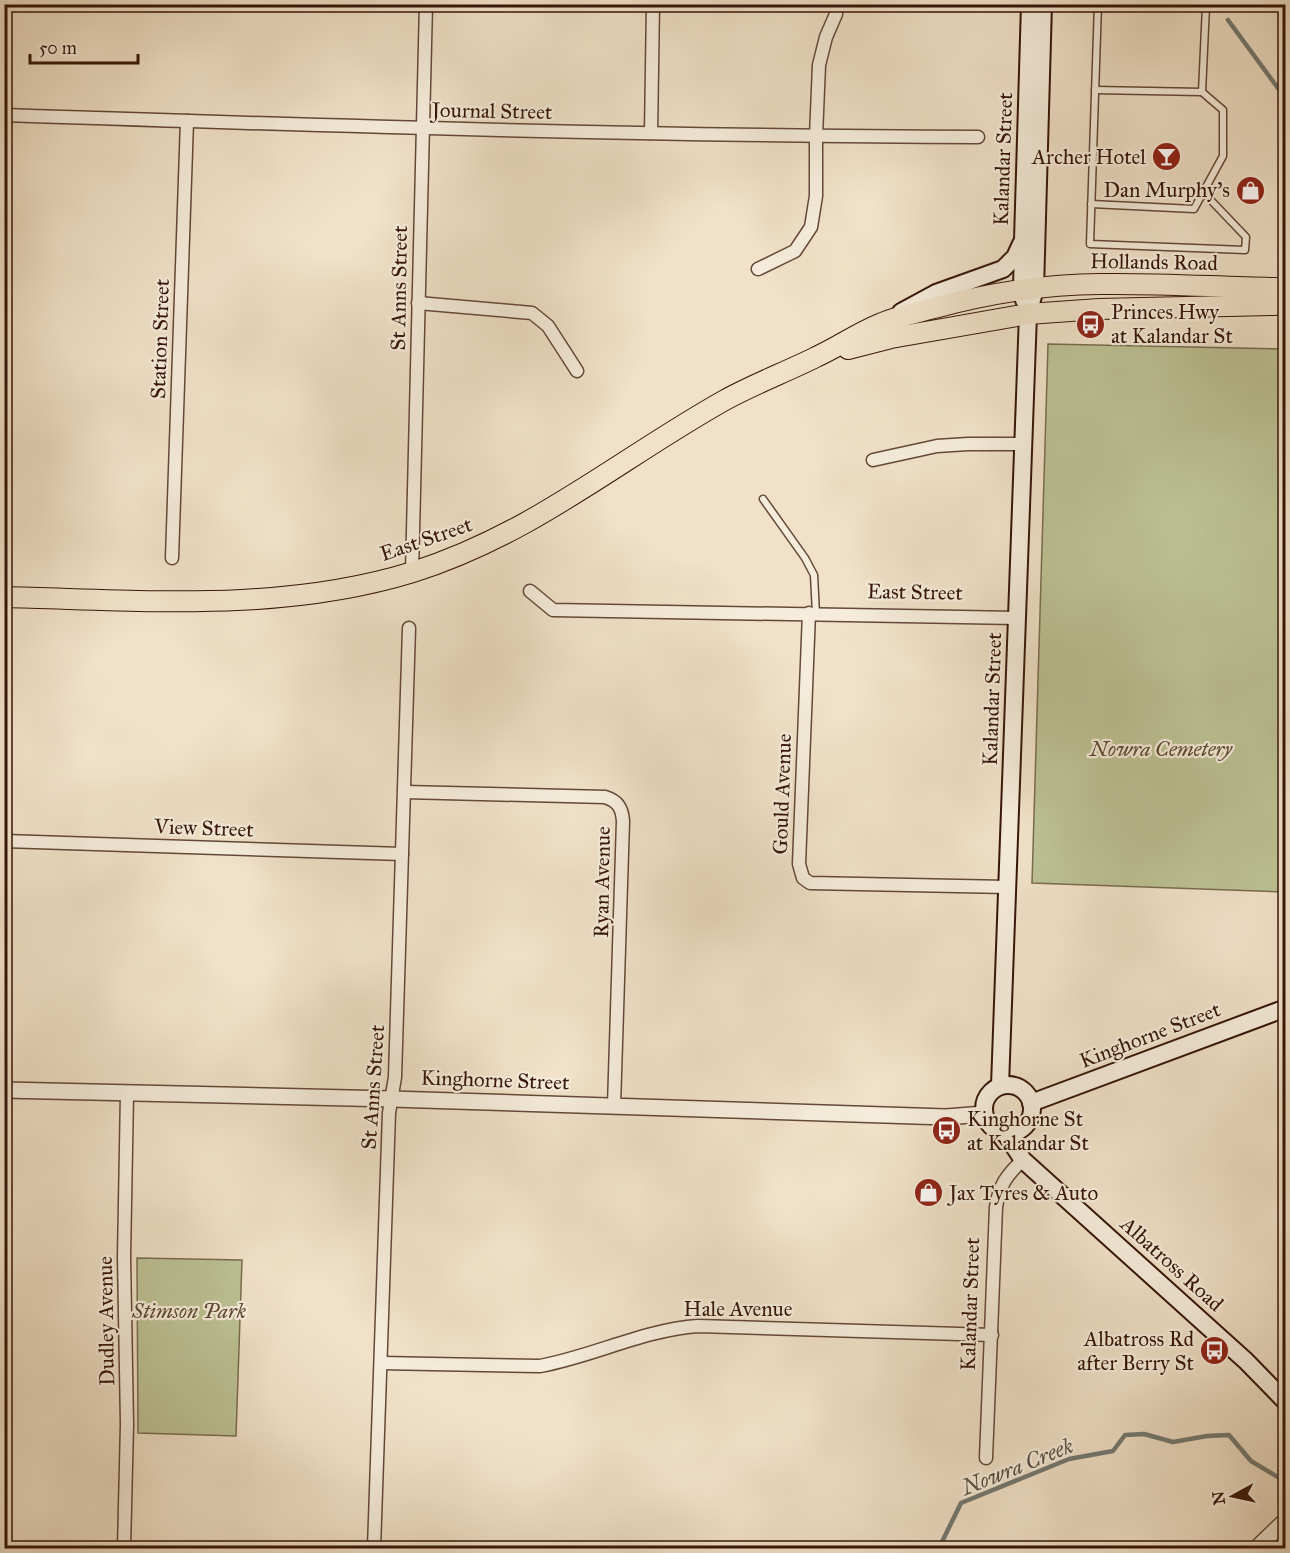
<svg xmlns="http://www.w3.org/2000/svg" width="1290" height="1553" font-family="'IM FELL Great Primer',serif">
	<rect width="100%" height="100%" fill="#f0e1c8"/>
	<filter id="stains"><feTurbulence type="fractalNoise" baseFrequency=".00333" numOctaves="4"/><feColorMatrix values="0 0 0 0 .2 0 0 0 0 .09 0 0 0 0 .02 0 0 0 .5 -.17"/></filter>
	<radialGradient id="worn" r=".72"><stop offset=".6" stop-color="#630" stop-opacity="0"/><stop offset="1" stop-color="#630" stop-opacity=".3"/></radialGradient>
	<g fill="#bcc294" stroke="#796c4e" stroke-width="1.5">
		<path d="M1048 344 1285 349V892L1032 883Z"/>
		<path d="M137 1258 242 1260 236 1436 138 1433Z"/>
	</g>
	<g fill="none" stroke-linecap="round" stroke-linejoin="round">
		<g stroke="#737a73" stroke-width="4.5">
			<path d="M1228 20 1283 95 1286 103"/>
			<path d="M939 1548 961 1503 1069 1459 1113 1451 1125 1435 1144 1434 1173 1442 1207 1436 1229 1435 1251 1461 1286 1482"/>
		</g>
		<defs>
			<g id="service">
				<path d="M1098 4 1090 244 1245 250 1246 237 1204 193"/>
				<path d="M1095 90 1202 92 1206 6"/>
				<path d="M1091 204 1194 209 1223 156V110L1202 92"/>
				<path d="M763 499 805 558 814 575 816 614"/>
			</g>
			<g id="minor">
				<path d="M4 115C329 126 653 136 978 137"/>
				<path d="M651 133 653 4"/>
				<path d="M758 269 795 251 811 227 816 196V136L819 65 826 37 836 14"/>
				<path d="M418 303 532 313 548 326 577 371"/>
				<path d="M873 460 937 446 968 444H1022"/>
				<path d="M172 558 187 121"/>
				<path d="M412 572 426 4"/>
				<path d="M530 591 553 610 1017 618"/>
				<path d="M809 613 799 864 803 878 810 883 1007 887"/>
				<path d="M405 792 605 797C618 801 622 808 623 821L614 1106"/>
				<path d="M4 841 402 854"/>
				<path d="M381 1363 540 1366C594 1356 643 1330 698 1326L992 1335"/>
				<path d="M986 1458 996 1207C999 1186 1007 1174 1023 1160"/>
				<path d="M124 1548 127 1424 124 1257 127 1093"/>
				<path d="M374 1548 389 1113 395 1077 409 628"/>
			</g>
			<g id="tertiary">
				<path d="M4 1090 392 1099 946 1117 984 1114"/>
				<path d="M1257 1548 1286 1520"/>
			</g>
			<g id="secondary">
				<path d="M1024 300 1022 291 1023 240 1030 4"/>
				<path d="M901 312 936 293 1003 269 1015 257 1021 244"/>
				<circle cx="1008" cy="1109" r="24"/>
				<path d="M1000 1086 1028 314 1035 289 1043 4"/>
				<path d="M1031 1103 1286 1008"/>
				<path d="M1005 1133 1023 1160 1246 1361 1286 1402"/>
			</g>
			<g id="trunk">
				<path d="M848 349 891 338 1028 314 1099 309 1274 305 1286 302"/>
				<path d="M4 597C141 600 280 613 413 572 533 534 618 460 725 400 754 384 786 372 816 357 838 347 859 332 882 323 898 316 917 313 934 308 987 294 1045 284 1100 284 1158 283 1217 287 1275 288L1286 291"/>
			</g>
		</defs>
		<use href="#service" stroke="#644838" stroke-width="9"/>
		<use href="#minor" stroke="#644838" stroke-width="15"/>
		<use href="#tertiary" stroke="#644838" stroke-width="18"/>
		<use href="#secondary" stroke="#361508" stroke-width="20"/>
		<use href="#trunk" stroke="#361508" stroke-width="22"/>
		<use href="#service" stroke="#f5ecdb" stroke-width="6"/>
		<use href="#minor" stroke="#f5ecdb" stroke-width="12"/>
		<use href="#tertiary" stroke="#f5ecdb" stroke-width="15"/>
		<use href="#secondary" stroke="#f5ecdb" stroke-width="16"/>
		<use href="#trunk" stroke="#f0e1c8" stroke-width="20"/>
	</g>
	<defs>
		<symbol id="bar-disc" viewBox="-11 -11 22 22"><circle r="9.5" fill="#8f2418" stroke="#f5ecdb"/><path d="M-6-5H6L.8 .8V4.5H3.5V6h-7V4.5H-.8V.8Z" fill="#fff"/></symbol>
		<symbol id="shop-disc" viewBox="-11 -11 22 22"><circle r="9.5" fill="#8f2418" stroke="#f5ecdb"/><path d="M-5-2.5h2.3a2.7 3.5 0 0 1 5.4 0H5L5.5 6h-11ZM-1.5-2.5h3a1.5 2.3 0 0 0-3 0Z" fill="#fff"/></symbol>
		<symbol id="bus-disc" viewBox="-11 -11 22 22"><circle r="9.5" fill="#8f2418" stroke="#f5ecdb"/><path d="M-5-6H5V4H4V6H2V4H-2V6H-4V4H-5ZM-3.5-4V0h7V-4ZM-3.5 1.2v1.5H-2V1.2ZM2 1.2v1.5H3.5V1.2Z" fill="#fff"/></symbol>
	</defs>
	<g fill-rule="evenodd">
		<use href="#bar-disc" x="1150" y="140" width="33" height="33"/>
		<use href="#shop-disc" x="1234" y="174" width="33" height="33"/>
		<use href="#bus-disc" x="1074" y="308" width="33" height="33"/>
		<use href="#bus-disc" x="930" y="1114" width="33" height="33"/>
		<use href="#shop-disc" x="912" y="1176" width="33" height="33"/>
		<use href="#bus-disc" x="1198" y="1334" width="33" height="33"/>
	</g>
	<g text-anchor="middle" stroke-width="4.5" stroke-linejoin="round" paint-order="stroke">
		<g font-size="21" fill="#361508" stroke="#f5ecdb">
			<text transform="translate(492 111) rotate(1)" y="7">Journal Street</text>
			<text transform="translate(1003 159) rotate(-88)" y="7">Kalandar Street</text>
			<text transform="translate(1154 262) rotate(1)" y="7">Hollands Road</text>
			<text transform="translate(399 288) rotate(-89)" y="7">St Anns Street</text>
			<text transform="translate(160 339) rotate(-88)" y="7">Station Street</text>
			<text transform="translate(426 539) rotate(-19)" y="7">East Street</text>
			<text transform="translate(915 592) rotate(1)" y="7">East Street</text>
			<text transform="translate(992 699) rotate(-88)" y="7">Kalandar Street</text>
			<text transform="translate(782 794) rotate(-88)" y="7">Gould Avenue</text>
			<text transform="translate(204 828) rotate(2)" y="7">View Street</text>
			<text transform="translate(602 882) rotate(-89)" y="7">Ryan Avenue</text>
			<text transform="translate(1150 1035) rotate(-21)" y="7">Kinghorne Street</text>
			<text transform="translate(495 1080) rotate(2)" y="7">Kinghorne Street</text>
			<text transform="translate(373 1087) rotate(-86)" y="7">St Anns Street</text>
			<text transform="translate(1172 1264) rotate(42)" y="7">Albatross Road</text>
			<text transform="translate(970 1304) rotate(-88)" y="7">Kalandar Street</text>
			<text x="738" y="1316">Hale Avenue</text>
			<text transform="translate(106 1321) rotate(-91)" y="7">Dudley Avenue</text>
		</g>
		<g font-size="21" fill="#361508" stroke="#f5ecdb" text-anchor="end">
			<text x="1146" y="164">Archer Hotel</text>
			<text x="1230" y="197">Dan Murphy's</text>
			<text x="1111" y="319" text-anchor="start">Princes Hwy<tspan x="1111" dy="24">at Kalandar St</tspan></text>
			<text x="967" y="1126" text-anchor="start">Kinghorne St<tspan x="967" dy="24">at Kalandar St</tspan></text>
			<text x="949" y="1200" text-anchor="start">Jax Tyres &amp; Auto</text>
			<text x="1194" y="1346">Albatross Rd<tspan x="1194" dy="24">after Berry St</tspan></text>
		</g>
		<g font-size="21" font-style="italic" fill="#5e4932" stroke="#f5ecdb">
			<text x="1161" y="756">Nowra Cemetery</text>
			<text x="189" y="1318">Stimson Park</text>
		</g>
		<g font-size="22" font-style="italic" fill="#595046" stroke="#f5ecdb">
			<text transform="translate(1017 1466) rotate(-22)" y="8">Nowra Creek</text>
		</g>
	</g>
	<rect width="1290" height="1553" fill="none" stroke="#f0e1c8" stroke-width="24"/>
	<rect x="6" y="6" width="1278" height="1541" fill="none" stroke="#361508" stroke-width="3"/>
	<rect x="12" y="12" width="1266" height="1529" fill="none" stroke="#361508" stroke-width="1.5"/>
	<g transform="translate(1233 1496) rotate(262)" stroke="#f5ecdb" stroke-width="4.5" paint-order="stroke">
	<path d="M0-4.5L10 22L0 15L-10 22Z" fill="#361508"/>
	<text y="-9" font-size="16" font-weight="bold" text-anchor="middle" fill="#361508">N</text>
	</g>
	<path d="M30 54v9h108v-9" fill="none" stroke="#361508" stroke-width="3"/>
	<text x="39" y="54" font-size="18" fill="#361508" stroke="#f5ecdb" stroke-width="4.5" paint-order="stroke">50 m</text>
	<rect width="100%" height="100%" filter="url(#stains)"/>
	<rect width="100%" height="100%" fill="url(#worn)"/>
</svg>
